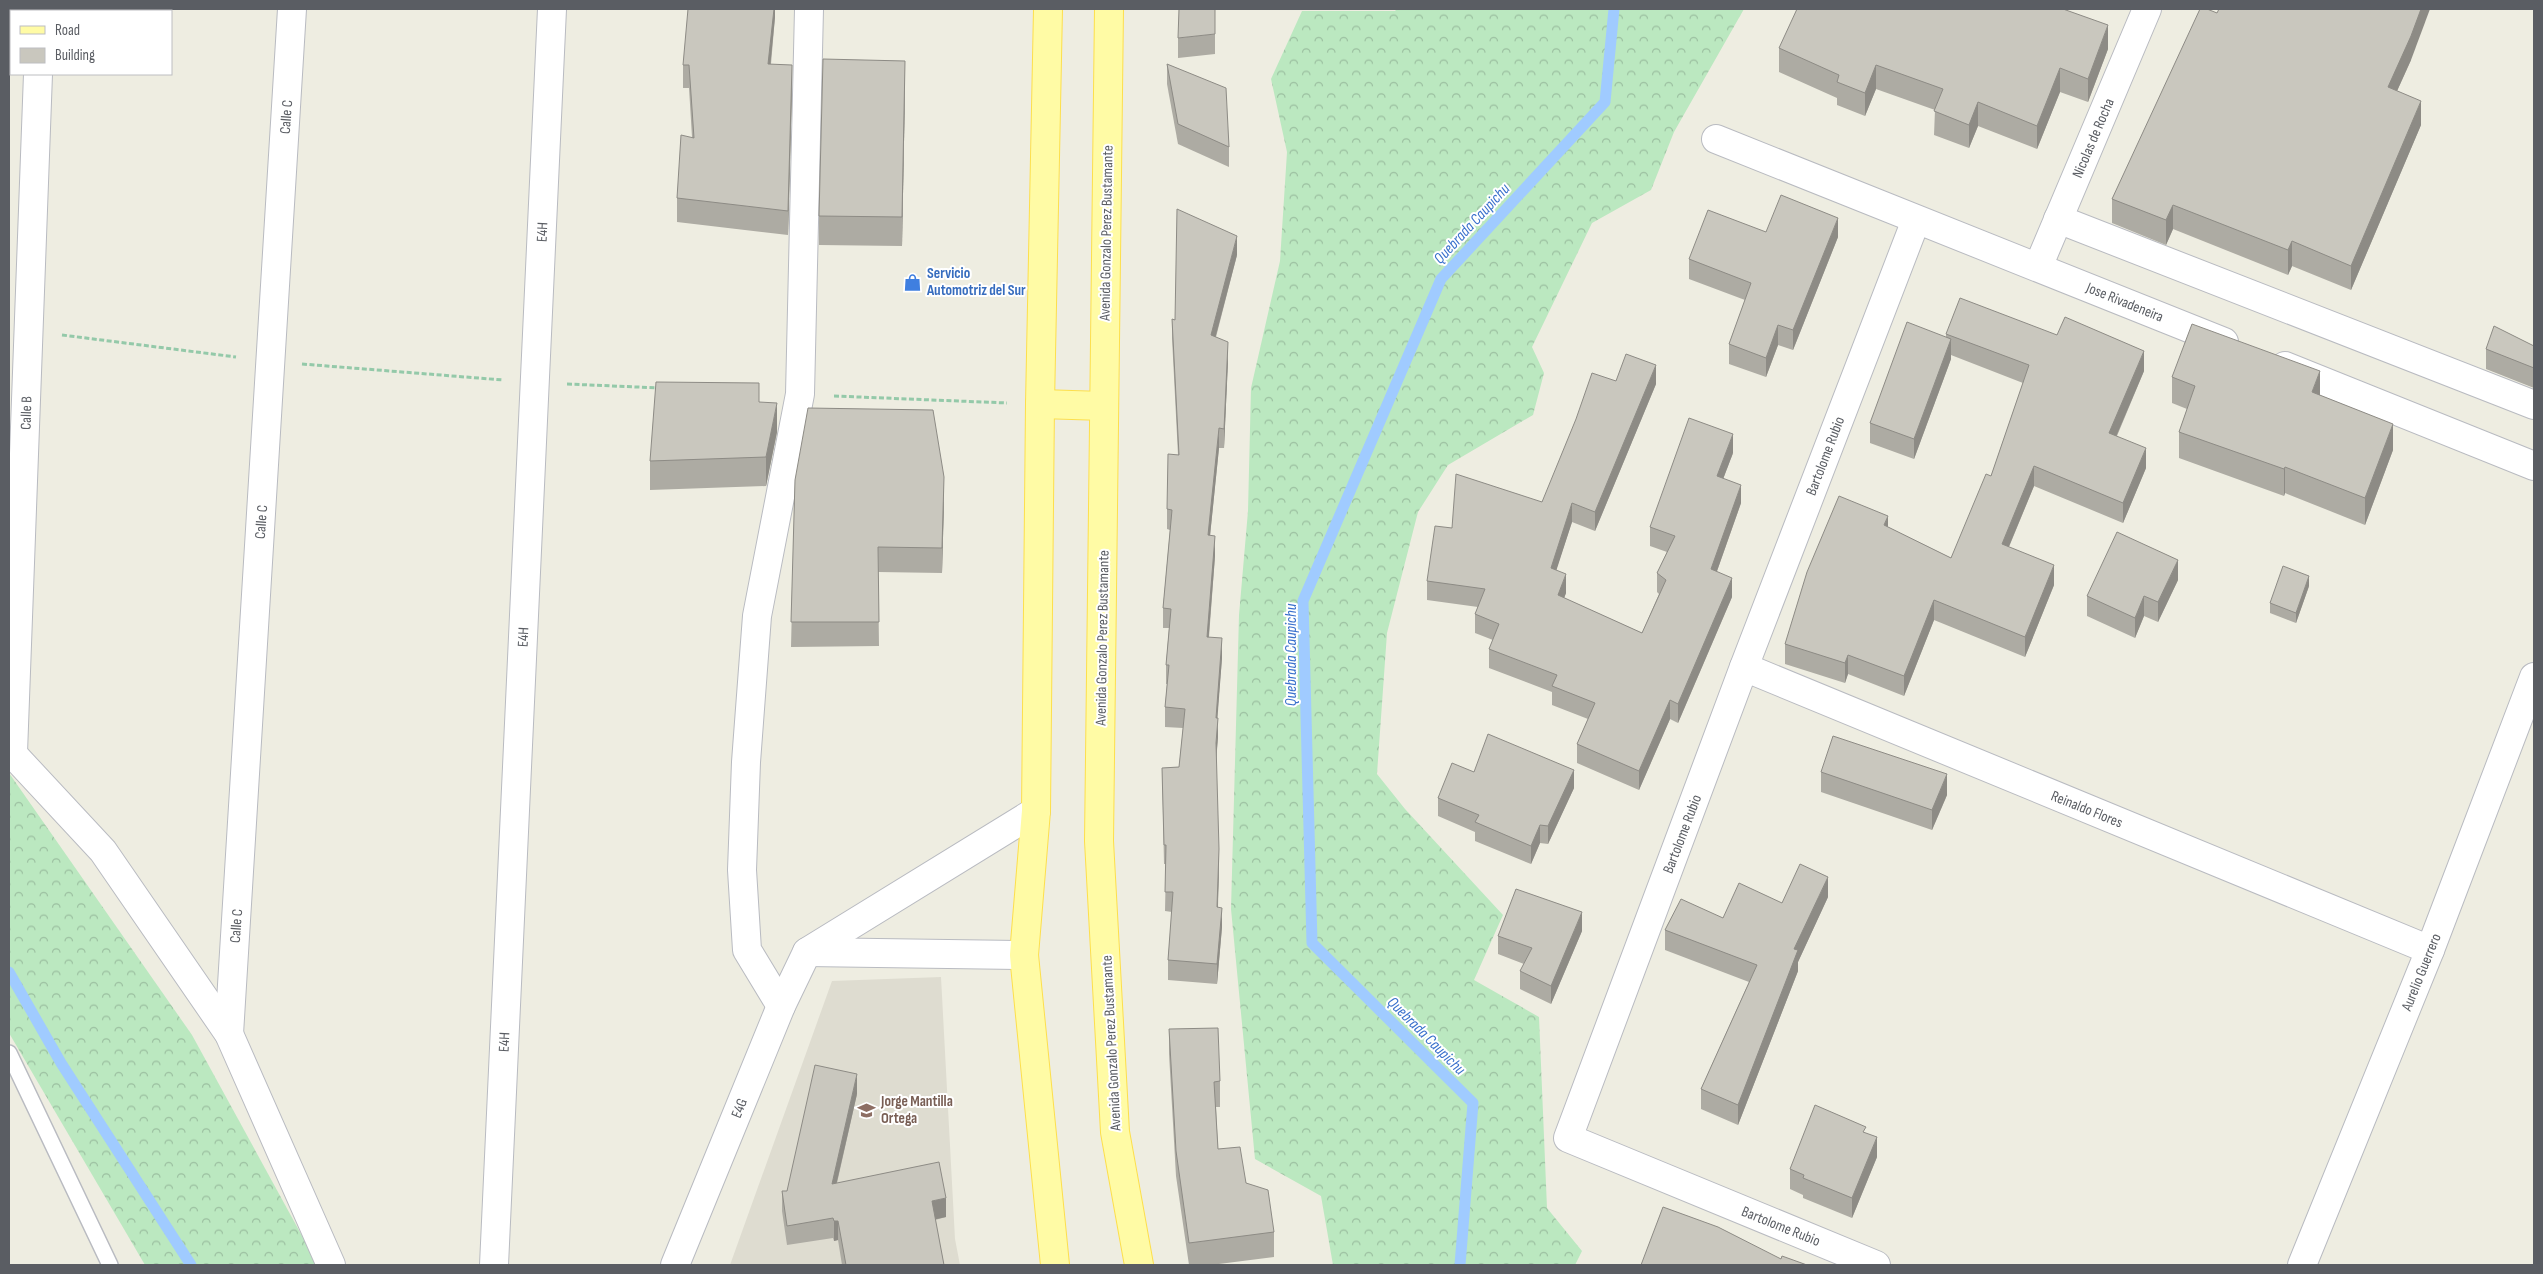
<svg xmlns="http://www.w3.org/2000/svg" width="2543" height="1274" font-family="'Sofia Sans Condensed',sans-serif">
	<defs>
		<pattern id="forest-crowns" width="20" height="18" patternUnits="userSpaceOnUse" patternTransform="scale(1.25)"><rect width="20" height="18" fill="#bbe8c0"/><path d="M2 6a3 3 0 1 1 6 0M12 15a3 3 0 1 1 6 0" fill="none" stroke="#9bbfa0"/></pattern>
	</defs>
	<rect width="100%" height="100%" fill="#eeede1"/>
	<path fill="#dedcd0" d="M941 977 955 1239 960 1265H730L832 981Z"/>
	<g fill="url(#forest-crowns)">
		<path d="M1397 9H1744L1674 132 1651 190 1592 223 1532 347 1544 373 1533 415 1448 465 1418 512 1387 633 1377 774 1405 809 1503 915 1474 980 1539 1017 1547 1208 1582 1251 1575 1265H1333L1321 1196 1255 1159 1231 909 1239 615 1248 511 1251 388 1280 261 1287 152 1271 79 1302 11H1395Z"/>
		<path d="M9 773 192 1035 318 1265H145L9 1033Z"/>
	</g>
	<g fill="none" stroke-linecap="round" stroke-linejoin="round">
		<g stroke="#a0cbff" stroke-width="11">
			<path d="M9 972 61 1063 191 1265"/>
			<path d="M1460 1265 1473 1103 1312 943 1303 601 1441 279 1605 102 1614 9"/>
		</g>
		<defs>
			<path id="service" d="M9 1053 110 1265"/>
			<g id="minor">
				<path d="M40 11V9"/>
				<path d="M1716 139 2224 342"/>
				<path d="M2058 219 2534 405"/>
				<path d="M2038 267 2147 9"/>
				<path d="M2285 366 2534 466"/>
				<path d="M1744 667 2430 950"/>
				<path d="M9 750 103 851 229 1034 331 1265"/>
				<path d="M13 753 38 74"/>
				<path d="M807 952 1024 955"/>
				<path d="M781 1006 747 950 742 870 746 762 757 616 800 394 809 9"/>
				<path d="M229 1034 292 9"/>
				<path d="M494 1265 552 9"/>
				<path d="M675 1265 781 1006 807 952 1036 811"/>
				<path d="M1876 1265 1568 1138 1744 667 1916 220"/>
				<path d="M2302 1265 2430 950 2534 677"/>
			</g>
			<g id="primary">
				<path d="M1048 9 1040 404 1036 811 1024 955 1055 1265"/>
				<path d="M1109 9 1099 841 1115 1132 1139 1265"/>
				<path d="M1040 404 1104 406"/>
			</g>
		</defs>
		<use href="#service" stroke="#b9bbc1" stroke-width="18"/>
		<use href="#minor" stroke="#b9bbc1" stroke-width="30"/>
		<use href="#primary" stroke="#fddf4c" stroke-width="30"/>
		<g stroke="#94c9a9" stroke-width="3" stroke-dasharray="5 2.5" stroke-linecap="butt">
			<path d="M62 335 236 357"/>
			<path d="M302 364 503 380"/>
			<path d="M567 384 660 388"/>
			<path d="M834 396 1007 403"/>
		</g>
		<use href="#service" stroke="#fff" stroke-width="15"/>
		<use href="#minor" stroke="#fff" stroke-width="28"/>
		<use href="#primary" stroke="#fffba5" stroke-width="28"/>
	</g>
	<g fill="#adaba3">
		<path d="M775 9V17L771 64 792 88 788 235 677 222V198L692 137 689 88H683V65Z"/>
		<path d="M2217 13 2411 60 2397 91 2421 125 2351 290 2292 266 2288 275 2173 229 2166 245 2112 223V199Z"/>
		<path d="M1215 34V54L1178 58V38Z"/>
		<path d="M1779 48 2108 49 2088 102 2060 92 2037 149 1978 126 1969 148 1934 135 1935 110 1876 89 1865 116 1837 105V98L1779 72Z"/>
		<path d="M1167 64 1229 147V167L1178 144 1167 84Z"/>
		<path d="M905 90 902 246 819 245V216Z"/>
		<path d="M1766 232 1838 237 1793 350 1778 345 1766 377 1729 364V344L1745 300 1689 279V259Z"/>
		<path d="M1237 255 1216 337 1228 361 1224 448H1219L1210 536 1215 556 1209 637 1222 658 1217 718 1218 737 1216 757 1219 869 1218 907 1222 927 1217 984 1168 980V960L1172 912 1165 911 1166 864H1164L1162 768 1179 767 1183 728 1165 727V707L1167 684H1166V665L1169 628H1163V608L1170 530 1167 529V509L1178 455 1172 338V319L1175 320Z"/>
		<path d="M1946 334 2144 371 2117 436 2146 468 2123 523 2034 486 2009 547 2054 585 2025 657 1934 620 1904 696 1848 674 1845 683 1785 664V644L1888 527 1951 558 1991 476 2023 383 1951 355V359L1914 459 1870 443V423L1946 337Z"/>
		<path d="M2534 346V388L2486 369V349Z"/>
		<path d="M2172 377 2320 395 2393 450 2365 525 2285 493 2284 496 2179 458V432L2187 409 2172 403Z"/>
		<path d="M1616 381 1656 384 1595 531 1572 522 1556 570 1566 593 1564 598 1642 633 1659 594 1657 592V573L1667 552 1650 546V527L1733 453 1723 479 1741 503 1717 571 1732 597 1678 723 1670 719 1639 790 1577 763V744L1588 719 1552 705V692L1489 668V649L1493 640 1475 633V614L1478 607 1427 600V581L1452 528 1542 502Z"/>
		<path d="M759 402 777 432 766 486 650 490V461Z"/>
		<path d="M795 480 944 502 942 573 878 572 879 646 791 647Z"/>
		<path d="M2178 580 2158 622 2144 616 2135 638 2087 616V596Z"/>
		<path d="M2309 586 2296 623 2270 613V603Z"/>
		<path d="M1474 772 1574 788 1548 844 1540 843 1531 864 1475 841V832L1438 816V798Z"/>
		<path d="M1821 772 1947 795 1932 830 1821 792Z"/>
		<path d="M1828 897 1798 962V971L1738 1125 1701 1109V1089L1749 982 1665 950V930L1723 918 1782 903Z"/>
		<path d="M1582 931 1551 1004 1520 989V971L1524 964 1498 954V936Z"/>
		<path d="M1169 1029 1220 1081V1107H1216L1218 1149 1246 1183 1274 1232V1257L1211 1265H1189L1176 1176 1169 1054Z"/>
		<path d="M857 1094 837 1183 946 1217 935 1220 944 1265H842L838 1240 834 1241 833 1238 787 1245 782 1211V1191H787Z"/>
		<path d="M1866 1133 1877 1157 1852 1218 1803 1198V1195L1790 1189V1169Z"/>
	</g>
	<g fill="#8d8b85">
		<path d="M774 9H775V17L768 88V64Z"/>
		<path d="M2421 9H2430L2411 60 2388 111V87Z"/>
		<path d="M2108 25V49L2088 102V79Z"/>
		<path d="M905 61V90L902 246V217Z"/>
		<path d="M792 65V88L788 235V211Z"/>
		<path d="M1876 65V89L1865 116V93Z"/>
		<path d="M2060 68V92L2037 149V126Z"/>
		<path d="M2421 101V125L2351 290V266Z"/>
		<path d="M1978 102V126L1969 148V125Z"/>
		<path d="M2173 205V229L2166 245V220Z"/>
		<path d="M1838 218V237L1793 350V330Z"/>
		<path d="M1237 236V255L1211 354V335Z"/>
		<path d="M2292 241V266L2288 275V250Z"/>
		<path d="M1778 325V345L1766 377V358Z"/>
		<path d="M1951 339V359L1914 459V439Z"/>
		<path d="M1228 342V361L1224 448V429Z"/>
		<path d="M2144 351V371L2109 453V433Z"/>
		<path d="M1656 365V384L1595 531V512Z"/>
		<path d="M2320 371V397L2312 392Z"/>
		<path d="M777 403V432L766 486V457Z"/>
		<path d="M2393 424V450L2365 525V498Z"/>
		<path d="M1219 428V448L1208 555V535Z"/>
		<path d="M1733 434V453L1717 495V476Z"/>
		<path d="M2146 448V468L2123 523V503Z"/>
		<path d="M2034 466V486L2002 563V544Z"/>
		<path d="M2285 467V493L2284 496V469Z"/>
		<path d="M944 477V502L942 573V548Z"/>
		<path d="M1741 485V503L1711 588V569Z"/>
		<path d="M1572 503V522L1551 587V568Z"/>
		<path d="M1888 516V535L1884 525Z"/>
		<path d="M1215 536V556L1207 657V637Z"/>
		<path d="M2178 560V580L2158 622V602Z"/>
		<path d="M2054 565V585L2025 657V637Z"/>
		<path d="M1566 574V593L1558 614V595Z"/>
		<path d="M2309 576V586L2296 623V613Z"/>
		<path d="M1732 578V597L1678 723V704Z"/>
		<path d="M2144 596V616L2135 638V618Z"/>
		<path d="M1934 600V620L1904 696V676Z"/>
		<path d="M1222 638V658L1216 737V718Z"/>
		<path d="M1848 655V674L1845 683V663Z"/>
		<path d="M1670 700V719L1639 790V771Z"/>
		<path d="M1218 718V737L1216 763V743Z"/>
		<path d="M1574 770V788L1548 844V826Z"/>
		<path d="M1947 774V795L1932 830V810Z"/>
		<path d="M1540 825V843L1531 864V846Z"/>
		<path d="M1219 849V869L1217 927V907Z"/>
		<path d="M1828 877V897L1798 962V971L1738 1125V1105L1794 949Z"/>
		<path d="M1222 908V927L1217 984V964Z"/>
		<path d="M1582 912V931L1551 1004V986Z"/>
		<path d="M857 1074V1094L832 1203V1184Z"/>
		<path d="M1877 1137V1157L1852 1218V1198Z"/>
		<path d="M946 1198V1217L932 1220V1201Z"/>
		<path d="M834 1221H838V1240L834 1241Z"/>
	</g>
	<g fill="#c9c7be" stroke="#8d8b85">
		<path d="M688 9H774L768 64 792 65 788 211 677 198 681 135 694 138 689 65H683Z"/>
		<path d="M1179 9H1215V34L1178 38Z"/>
		<path d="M1797 9H2063L2108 25 2088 79 2060 68 2037 126 1978 102 1969 125 1934 111 1943 89 1876 65 1865 93 1837 82 1839 75 1779 48Z"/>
		<path d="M2200 9H2207L2217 13 2219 9H2421L2411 36 2388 87 2421 101 2351 266 2292 241 2288 250 2173 205 2166 220 2112 199Z"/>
		<path d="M823 59 905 61 902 217 819 216Z"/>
		<path d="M1167 64 1226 88 1229 147 1178 124Z"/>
		<path d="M1781 195 1838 218 1793 330 1778 325 1766 358 1729 344 1751 283 1689 259 1708 210 1766 232Z"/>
		<path d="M1177 209 1237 236 1211 335 1228 342 1224 429 1219 428 1208 535 1215 536 1207 637 1222 638 1216 718H1218L1216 743 1219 849 1217 907 1222 908 1217 964 1168 960 1173 892H1165L1166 845H1164L1162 768 1179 767 1185 709 1165 707 1169 665H1166L1171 609 1163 608 1172 510 1167 509 1168 454 1179 455 1172 319 1175 320Z"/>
		<path d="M1960 298 2057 335 2065 317 2144 351 2109 433 2146 448 2123 503 2034 466 2002 544 2054 565 2025 637 1934 600 1904 676 1848 655 1845 663 1785 644 1807 572 1839 496 1888 516 1884 525 1951 558 1986 474 1991 476 2029 365 1946 334Z"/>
		<path d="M1907 322 1951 339 1914 439 1870 423Z"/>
		<path d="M2192 324 2320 371 2312 392 2393 424 2365 498 2285 467 2284 469 2179 432 2195 386 2172 377Z"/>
		<path d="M2494 326 2534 346V368L2486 349Z"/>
		<path d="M1626 354 1656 365 1595 512 1572 503 1551 568 1566 574 1558 595 1642 633 1666 580 1657 573 1675 536 1650 527 1689 418 1733 434 1717 476 1741 485 1711 569 1732 578 1678 704 1670 700 1639 771 1577 744 1595 703 1552 686 1557 675 1489 649 1499 624 1475 614 1485 589 1427 581 1435 526 1452 528 1456 474 1542 502 1576 419 1592 373 1616 381Z"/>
		<path d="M656 382 759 383V402L777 403 766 457 650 461Z"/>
		<path d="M808 408 933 410 944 477 942 548 878 547 879 622H791L795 480Z"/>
		<path d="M2117 532 2178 560 2158 602 2144 596 2135 618 2087 596Z"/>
		<path d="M2283 566 2309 576 2296 613 2270 603Z"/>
		<path d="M1488 734 1574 770 1548 826 1540 825 1531 846 1475 822 1479 815 1438 798 1452 763 1474 772Z"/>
		<path d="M1833 736 1947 774 1932 810 1821 772Z"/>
		<path d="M1800 864 1828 877 1794 949 1798 950 1738 1105 1701 1089 1757 965 1665 930 1681 899 1723 918 1739 883 1782 903Z"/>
		<path d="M1516 889 1582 912 1551 986 1520 971 1532 948 1498 936Z"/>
		<path d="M1218 1028 1220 1081 1214 1082 1218 1149 1240 1147 1246 1183 1268 1190 1274 1232 1189 1243 1176 1151 1169 1029Z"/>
		<path d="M815 1065 857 1074 832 1184 939 1162 946 1198 932 1201 944 1265H846L838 1221H834L833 1218 787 1226 782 1191H787Z"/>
		<path d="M1815 1105 1866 1127 1863 1132 1877 1137 1852 1198 1803 1178 1804 1175 1790 1169Z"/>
		<path d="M1663 1207 1718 1227 1781 1259 1782 1256 1807 1265H1641Z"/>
	</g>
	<defs>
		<symbol id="shop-bare" viewBox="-9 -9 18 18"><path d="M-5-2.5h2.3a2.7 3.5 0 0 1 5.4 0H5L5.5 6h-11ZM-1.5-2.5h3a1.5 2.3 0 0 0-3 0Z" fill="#3f7fe0" stroke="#fff" stroke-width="2.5" paint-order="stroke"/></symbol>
		<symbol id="school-bare" viewBox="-9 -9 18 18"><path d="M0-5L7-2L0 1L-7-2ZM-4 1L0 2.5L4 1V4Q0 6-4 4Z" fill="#8d6e63" stroke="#fff" stroke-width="2.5" paint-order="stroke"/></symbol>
	</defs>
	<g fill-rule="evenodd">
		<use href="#shop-bare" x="900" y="270" width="25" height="25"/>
		<use href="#school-bare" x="854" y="1098" width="25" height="25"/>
	</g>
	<g text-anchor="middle" stroke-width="4" stroke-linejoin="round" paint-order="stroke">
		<g font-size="15" fill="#5a5d63" stroke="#fff">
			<text transform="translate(286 117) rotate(-86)" y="5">Calle C</text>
			<text transform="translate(2093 138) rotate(-67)" y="5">Nicolas de Rocha</text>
			<text transform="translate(542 232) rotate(-87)" y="5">E4H</text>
			<text transform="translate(1106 233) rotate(-89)" y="5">Avenida Gonzalo Perez Bustamante</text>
			<text transform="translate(2125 302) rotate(22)" y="5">Jose Rivadeneira</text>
			<text transform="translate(26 413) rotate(-88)" y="5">Calle B</text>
			<text transform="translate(1825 456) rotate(-69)" y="5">Bartolome Rubio</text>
			<text transform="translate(261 522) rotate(-86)" y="5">Calle C</text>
			<text transform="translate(523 637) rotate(-87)" y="5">E4H</text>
			<text transform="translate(1102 638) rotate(-89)" y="5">Avenida Gonzalo Perez Bustamante</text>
			<text transform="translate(2087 809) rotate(22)" y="5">Reinaldo Flores</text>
			<text transform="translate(1682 834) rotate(-69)" y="5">Bartolome Rubio</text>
			<text transform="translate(236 926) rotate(-86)" y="5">Calle C</text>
			<text transform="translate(2421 972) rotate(-68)" y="5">Aurelio Guerrero</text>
			<text transform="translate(504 1042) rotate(-87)" y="5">E4H</text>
			<text transform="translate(1111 1043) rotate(-93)" y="5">Avenida Gonzalo Perez Bustamante</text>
			<text transform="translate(739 1108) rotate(-68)" y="5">E4G</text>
			<text transform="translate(1781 1226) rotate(22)" y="5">Bartolome Rubio</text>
		</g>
		<g font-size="15" font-weight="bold" fill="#366cbe" stroke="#fff" text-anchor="start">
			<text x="927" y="278">Servicio<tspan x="927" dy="17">Automotriz del Sur</tspan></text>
		</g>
		<g font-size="15" font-weight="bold" fill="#785e54" stroke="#fff" text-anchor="start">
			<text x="881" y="1106">Jorge Mantilla<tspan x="881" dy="17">Ortega</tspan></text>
		</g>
		<g font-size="16" font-style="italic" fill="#3970cc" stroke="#fff">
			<text transform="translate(1471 223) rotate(-47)" y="6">Quebrada Caupichu</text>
			<text transform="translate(1290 655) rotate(-90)" y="6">Quebrada Caupichu</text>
			<text transform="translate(1427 1035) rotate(45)" y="6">Quebrada Caupichu</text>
		</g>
	</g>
	<rect width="2543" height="1274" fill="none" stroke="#5a5d63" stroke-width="20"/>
	<rect x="10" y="10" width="162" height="65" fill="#ffffff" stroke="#bdbec1"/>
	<rect x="20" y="26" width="25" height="8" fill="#fffba5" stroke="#bdbec1"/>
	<text x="55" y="35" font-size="15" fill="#5a5d63">Road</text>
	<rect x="20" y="48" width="25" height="15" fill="#c9c7be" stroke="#bdbec1"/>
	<text x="55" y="60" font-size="15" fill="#5a5d63">Building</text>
</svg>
